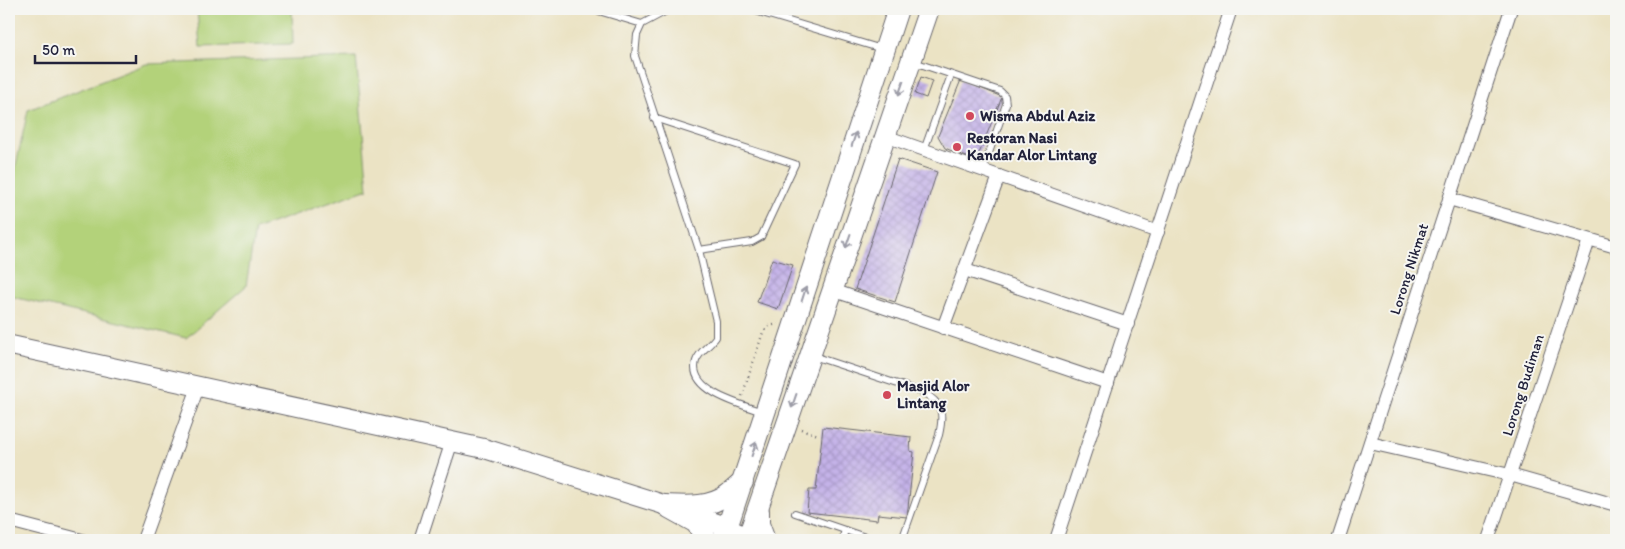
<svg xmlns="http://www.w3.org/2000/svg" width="1625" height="549" font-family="Itim,sans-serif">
	<defs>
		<pattern id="building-cross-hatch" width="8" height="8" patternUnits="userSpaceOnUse" patternTransform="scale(1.25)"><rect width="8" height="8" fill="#c4b2e8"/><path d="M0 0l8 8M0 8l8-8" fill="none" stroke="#a899c8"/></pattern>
	</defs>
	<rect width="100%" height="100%" fill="#f6f6f2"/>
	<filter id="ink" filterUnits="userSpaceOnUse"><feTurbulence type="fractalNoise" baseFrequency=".02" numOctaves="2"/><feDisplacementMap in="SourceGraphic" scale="10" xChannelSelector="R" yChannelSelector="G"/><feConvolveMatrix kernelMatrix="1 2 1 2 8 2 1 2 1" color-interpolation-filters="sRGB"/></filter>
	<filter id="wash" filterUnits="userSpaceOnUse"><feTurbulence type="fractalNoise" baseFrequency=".0096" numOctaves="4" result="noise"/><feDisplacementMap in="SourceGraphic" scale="20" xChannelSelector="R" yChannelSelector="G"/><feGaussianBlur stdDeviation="1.12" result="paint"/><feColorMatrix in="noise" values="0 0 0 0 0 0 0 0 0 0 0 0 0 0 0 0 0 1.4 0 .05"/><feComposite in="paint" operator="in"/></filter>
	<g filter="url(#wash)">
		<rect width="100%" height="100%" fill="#ebe3c4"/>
		<g fill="#b3d27a" stroke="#6a7a5a">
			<path d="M197 9H292L293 44 200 47Z"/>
			<path d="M356 57 368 189 255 229 246 286 186 338 9 296V197L28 110 146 64Z"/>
		</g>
		<g id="blocks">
			<g fill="url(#building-cross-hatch)">
				<path d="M921 77 932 81 926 98 915 94Z"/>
				<path d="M961 80 1002 97 976 161 945 148 938 136Z"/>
				<path d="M898 159 937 172 895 302 855 289Z"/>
				<path d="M772 259 793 265 778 309 757 302Z"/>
				<path d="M823 427 911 437 910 451 914 452 907 517 878 514 877 520 807 512 809 490H816Z"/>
			</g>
		</g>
	</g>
	<g filter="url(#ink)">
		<use href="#blocks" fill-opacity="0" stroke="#68666b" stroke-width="1"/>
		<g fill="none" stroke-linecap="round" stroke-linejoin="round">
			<defs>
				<g id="lane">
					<path d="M592 9 642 24"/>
					<path d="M670 9 642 24 637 35 635 56 699 250 716 321V337C710 346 699 351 696 361 687 391 742 405 763 412"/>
					<path d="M749 9 882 49"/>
					<path d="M914 62 1000 91 1005 96 1006 104 983 170"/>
					<path d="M654 118 795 164 761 237 752 242 699 250"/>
					<path d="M924 150 951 75"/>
					<path d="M813 356 922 392C943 403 944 413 939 435L902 540"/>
					<path d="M795 513 874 540"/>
					<path d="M842 540 845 530"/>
				</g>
				<g id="street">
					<path d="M885 136 1158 232"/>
					<path d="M1449 199 1616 247"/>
					<path d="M965 270 1128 324"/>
					<path d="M832 290 1108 383"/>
					<path d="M943 328 999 176"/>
					<path d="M1370 443 1510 475 1616 505"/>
					<path d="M9 521 82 540"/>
					<path d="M143 540 198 387"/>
					<path d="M420 540 452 441"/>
					<path d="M1056 540 1231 9"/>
					<path d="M1338 540 1511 9"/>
					<path d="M1488 540 1589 240"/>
				</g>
				<path id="secondary" d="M9 345 486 449 665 505 721 525 752 540"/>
				<g id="primary">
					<path d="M665 505C687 506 709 508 727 495 733 491 737 486 743 482"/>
					<path d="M669 508 696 523 707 540"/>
					<path d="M759 511V524L765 540"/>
					<path d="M723 540 898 9"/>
					<path d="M747 540 929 9"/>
				</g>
			</defs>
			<use href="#lane" stroke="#68666b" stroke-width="8"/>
			<use href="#street" stroke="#68666b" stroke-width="14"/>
			<use href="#secondary" stroke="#68666b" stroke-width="21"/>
			<use href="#primary" stroke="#68666b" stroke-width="22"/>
			<g stroke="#68666b" stroke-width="2.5" stroke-dasharray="1 4" stroke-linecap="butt">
				<path d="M742 396 763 332 769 326 778 324"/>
				<path d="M801 429 818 435"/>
			</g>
			<use href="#lane" stroke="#fff" stroke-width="6"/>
			<use href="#street" stroke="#fff" stroke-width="12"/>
			<use href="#secondary" stroke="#fff" stroke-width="19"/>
			<use href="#primary" stroke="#fff" stroke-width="20"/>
		</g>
		<defs><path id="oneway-shaft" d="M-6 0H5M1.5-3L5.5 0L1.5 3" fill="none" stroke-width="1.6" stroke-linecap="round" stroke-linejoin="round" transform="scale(1.25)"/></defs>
		<g stroke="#9c9ca7">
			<use href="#oneway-shaft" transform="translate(901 88) rotate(109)"/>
			<use href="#oneway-shaft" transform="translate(854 139) rotate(-72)"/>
			<use href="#oneway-shaft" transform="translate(848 241) rotate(109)"/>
			<use href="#oneway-shaft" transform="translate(804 294) rotate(-72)"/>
			<use href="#oneway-shaft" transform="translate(794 401) rotate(109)"/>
			<use href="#oneway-shaft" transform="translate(754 449) rotate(-71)"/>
		</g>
	</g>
	<g fill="#d1495b" stroke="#f6f6f2" stroke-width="2">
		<circle cx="970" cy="116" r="5"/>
		<circle cx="957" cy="147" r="5"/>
		<circle cx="887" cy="395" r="5"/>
	</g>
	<g text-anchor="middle" stroke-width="4" stroke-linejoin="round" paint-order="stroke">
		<g font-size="15" font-weight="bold" fill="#22223b" stroke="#f6f6f2" text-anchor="start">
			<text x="980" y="121">Wisma Abdul Aziz</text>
			<text x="967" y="143">Restoran Nasi<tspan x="967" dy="17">Kandar Alor Lintang</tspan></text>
			<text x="897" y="391">Masjid Alor<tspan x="897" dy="17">Lintang</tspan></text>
		</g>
		<g font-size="15" fill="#22223b" stroke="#f6f6f2">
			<text transform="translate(1409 269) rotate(-72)" y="5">Lorong Nikmat</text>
			<text transform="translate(1523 385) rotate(-72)" y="5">Lorong Budiman</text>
		</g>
	</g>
	<rect width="1625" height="549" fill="none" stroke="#f6f6f2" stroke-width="30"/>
	<path d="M35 55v8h101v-8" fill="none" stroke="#22223b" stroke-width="2.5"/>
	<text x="42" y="55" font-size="15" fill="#22223b" stroke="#f6f6f2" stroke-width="4" paint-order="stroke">50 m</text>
</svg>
